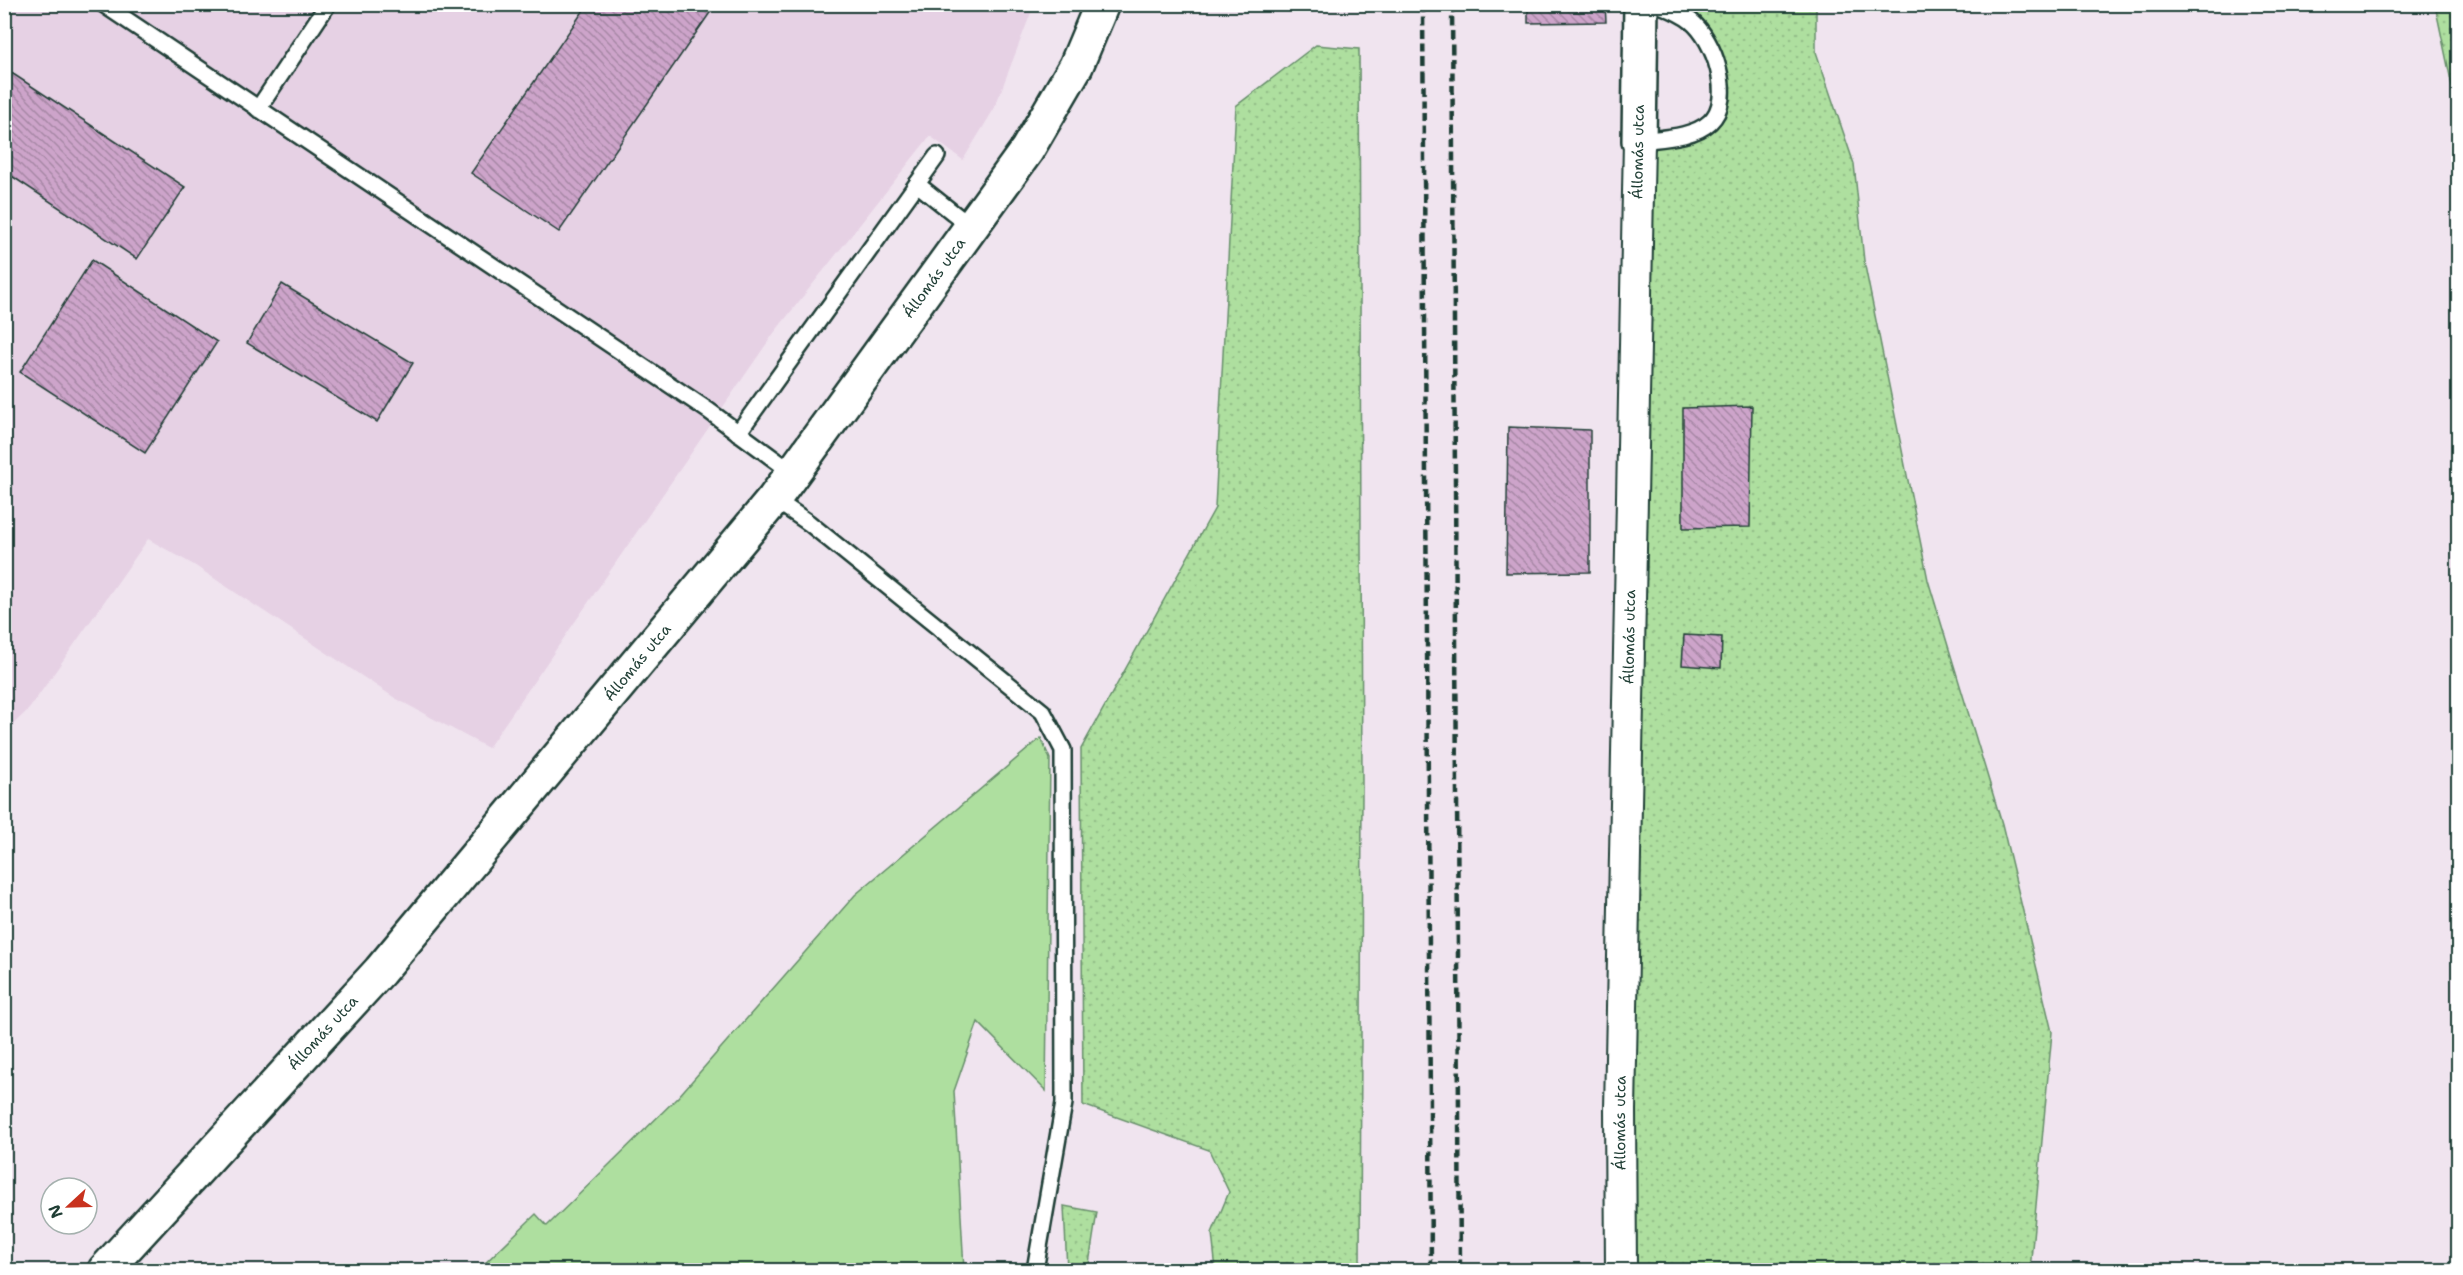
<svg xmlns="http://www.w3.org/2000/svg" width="2463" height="1275" font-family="'Shantell Sans',sans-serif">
	<defs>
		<pattern id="grass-dots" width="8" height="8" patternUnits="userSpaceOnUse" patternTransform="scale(1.5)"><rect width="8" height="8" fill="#aedf9f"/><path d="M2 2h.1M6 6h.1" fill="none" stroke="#95c08a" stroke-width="1.8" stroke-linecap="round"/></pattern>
		<pattern id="building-back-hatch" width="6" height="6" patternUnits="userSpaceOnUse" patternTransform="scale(1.5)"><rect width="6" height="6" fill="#cda4ca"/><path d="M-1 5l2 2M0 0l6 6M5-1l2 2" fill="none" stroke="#a687a5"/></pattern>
	</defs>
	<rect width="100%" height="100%" fill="#f0e4ef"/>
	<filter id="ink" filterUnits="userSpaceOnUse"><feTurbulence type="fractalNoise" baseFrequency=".0167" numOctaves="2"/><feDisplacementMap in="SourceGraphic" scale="12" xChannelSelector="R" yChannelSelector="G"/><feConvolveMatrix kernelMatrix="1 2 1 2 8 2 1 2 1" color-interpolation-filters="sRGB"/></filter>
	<g filter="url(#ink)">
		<path fill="#e6d1e4" d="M5 5H1034L994 109 963 160 930 136 774 333 488 748 395 698 194 565 148 539 29 709 5 732Z"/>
		<g fill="url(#grass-dots)" stroke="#668e6a" stroke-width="1.5">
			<path d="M1658 5H1816V52L1854 164 1864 261 1928 580 2002 824 2052 1032 2030 1270H1621L1639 141 1695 130 1720 106 1707 41Z"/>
			<path d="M2435 5H2458V114Z"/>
			<path d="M1316 45 1359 49 1362 788 1360 1270H1216L1212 1233 1229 1192 1209 1150 1083 1105 1081 749 1215 508 1236 106Z"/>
			<path d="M1064 1206 1097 1212 1088 1270H1067Z"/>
		</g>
		<path fill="#aedf9f" stroke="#668e6a" stroke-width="1.5" d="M1041 738 1050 759 1046 1091 978 1022 954 1091 964 1270H478L536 1214 547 1226 678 1097 855 895Z"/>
		<g fill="url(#building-back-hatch)" stroke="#1f3d34" stroke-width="1.5">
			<path d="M588 4H716L559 232 471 173Z"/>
			<path d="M1528 4H1605L1606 22 1528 23Z"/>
			<path d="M4 68 185 187 137 259 4 171Z"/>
			<path d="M92 260 217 342 145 453 20 372Z"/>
			<path d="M282 284 413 363 377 422 247 343Z"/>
			<path d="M1752 406 1750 527 1683 528V408Z"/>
			<path d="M1508 427 1590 430V572L1506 573Z"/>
			<path d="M1684 635 1722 637 1721 668 1682 665Z"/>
		</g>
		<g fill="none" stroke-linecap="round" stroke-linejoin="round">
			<defs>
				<g id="service">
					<path d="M103 4 709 411 793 473"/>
					<path d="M258 109 328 4"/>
					<path d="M1639 141C1661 138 1693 138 1710 122 1735 99 1714 39 1691 21 1681 13 1670 9 1658 4"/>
					<path d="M917 184 971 227"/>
					<path d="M738 433 937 156"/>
					<path d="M774 499 809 523 1043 712 1063 750 1064 1103 1035 1270"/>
				</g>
				<g id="minor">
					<path id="s1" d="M1621 1270 1620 1110 1639 141"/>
				</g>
				<path id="tertiary" d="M1639 141 1641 4"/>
				<g id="secondary">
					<path id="s2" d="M105 1270 380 971 774 499 1027 150 1076 66 1102 4"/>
				</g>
			</defs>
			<use href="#service" stroke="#1f3d34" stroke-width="20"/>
			<use href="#minor" stroke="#1f3d34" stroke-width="34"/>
			<use href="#tertiary" stroke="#1f3d34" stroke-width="38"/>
			<use href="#secondary" stroke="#1f3d34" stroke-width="38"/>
			<use href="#service" stroke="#fff" stroke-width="15"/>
			<use href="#minor" stroke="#fff" stroke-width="30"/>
			<use href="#tertiary" stroke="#fff" stroke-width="33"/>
			<use href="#secondary" stroke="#fff" stroke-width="33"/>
			<g stroke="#1f3d34" stroke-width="4.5" stroke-dasharray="9 4.5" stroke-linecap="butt">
				<path d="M1423 4 1431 1270"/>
				<path d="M1452 4 1460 1270"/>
			</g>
		</g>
	</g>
	<g text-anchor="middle" stroke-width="5" stroke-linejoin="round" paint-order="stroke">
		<g font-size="15" fill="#1f3d34" stroke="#fff">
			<text transform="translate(1638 152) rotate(-89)" y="5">Állomás utca</text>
			<text dy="5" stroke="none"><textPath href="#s2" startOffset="1294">Állomás utca</textPath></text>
			<text dy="5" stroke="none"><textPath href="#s1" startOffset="633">Állomás utca</textPath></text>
			<text dy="5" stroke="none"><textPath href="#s2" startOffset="808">Állomás utca</textPath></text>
			<text dy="5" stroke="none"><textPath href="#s2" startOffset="322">Állomás utca</textPath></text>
			<text dy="5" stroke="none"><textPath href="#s1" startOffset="147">Állomás utca</textPath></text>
		</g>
	</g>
	<rect width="2463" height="1275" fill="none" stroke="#fff" stroke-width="24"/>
	<rect x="12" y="12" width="2439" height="1251" fill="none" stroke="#1f3d34" stroke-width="2" filter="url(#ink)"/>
	<g transform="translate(69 1206) rotate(248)"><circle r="28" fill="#ffffff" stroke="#a5b1ae" stroke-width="1.5"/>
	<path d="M0-4.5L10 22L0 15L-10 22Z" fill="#c8321e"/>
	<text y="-9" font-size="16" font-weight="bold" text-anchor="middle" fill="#1f3d34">N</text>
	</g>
</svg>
